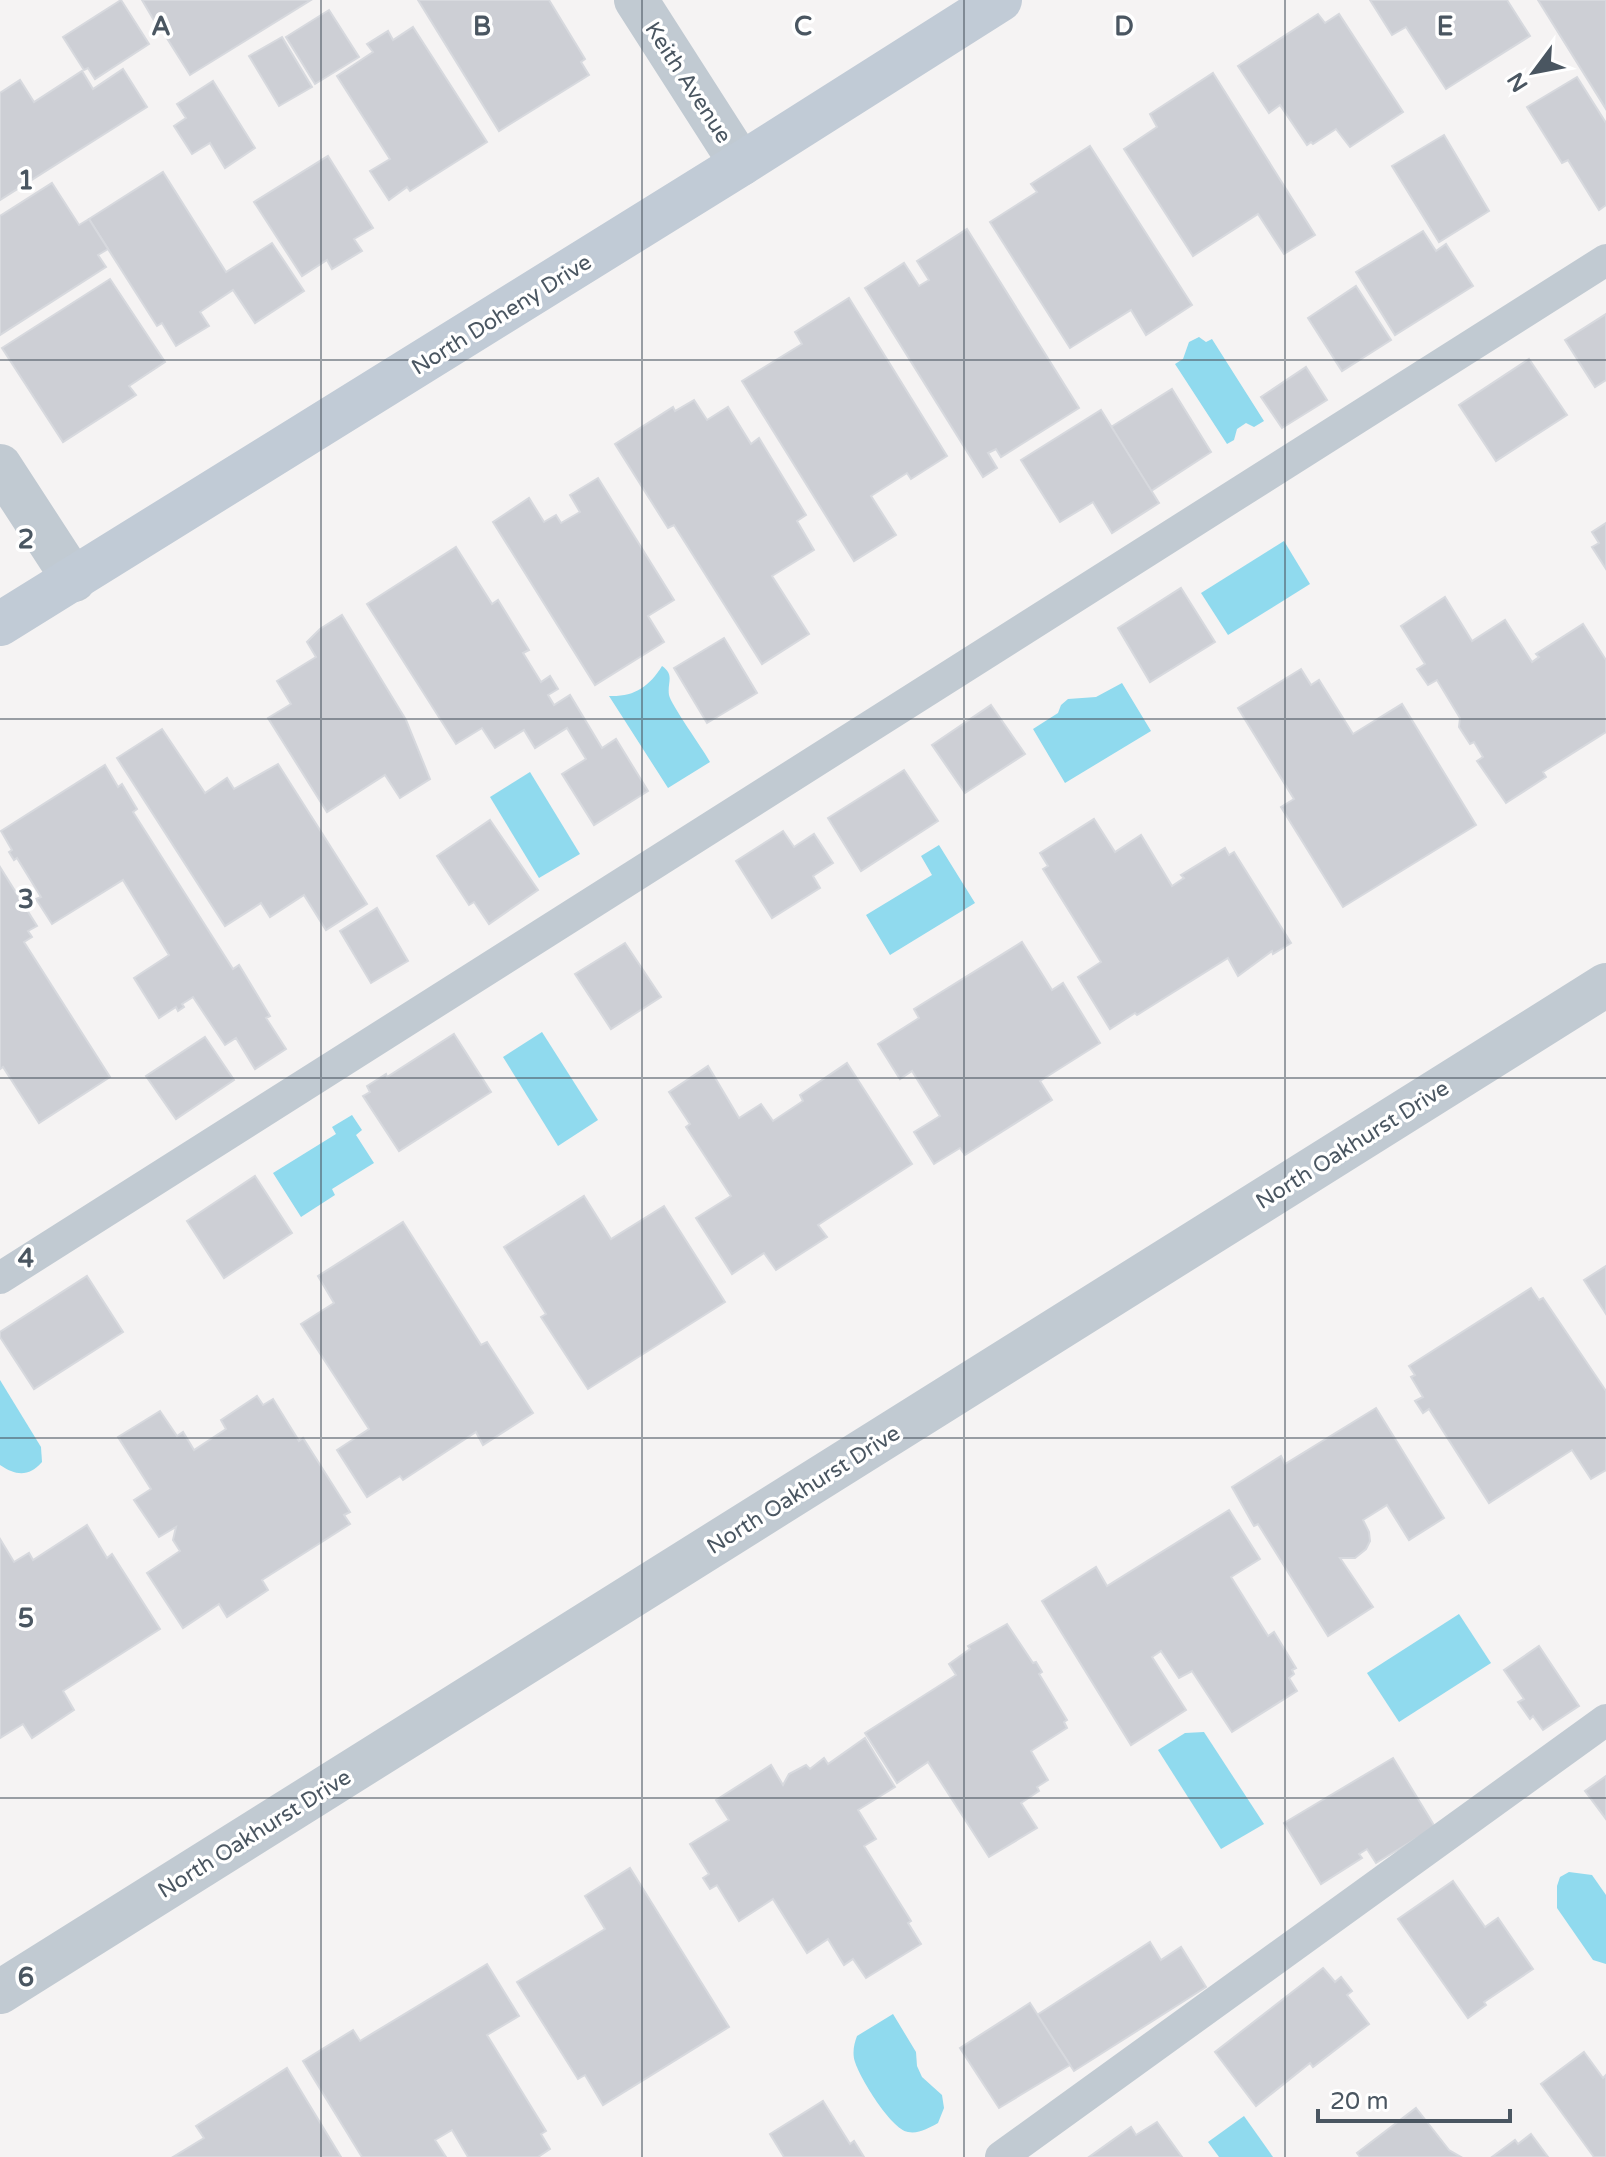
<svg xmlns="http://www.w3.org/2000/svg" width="1606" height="2157" font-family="'Varela Round',sans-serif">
	<rect width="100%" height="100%" fill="#f5f3f3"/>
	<g fill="#90daee">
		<path d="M1199 337 1206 342 1212 339 1264 421 1254 427 1246 423 1237 429 1234 440 1227 444 1175 364 1183 359 1189 342Z"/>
		<path d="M1284 541 1310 584 1228 635 1201 593Z"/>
		<path d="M662 666C675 675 667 682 669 695 671 705 703 749 710 762L668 788 609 696C634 697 649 687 662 666Z"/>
		<path d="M1122 683 1151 731 1065 783 1033 729 1058 713 1061 705 1068 699 1096 697Z"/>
		<path d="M530 772 580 854 539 878 490 797Z"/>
		<path d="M939 845 975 903 890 955 866 915 932 875 921 856Z"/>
		<path d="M542 1032 598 1120 558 1146 503 1057Z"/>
		<path d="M352 1115 362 1130 356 1135 374 1163 332 1189 335 1195 301 1217 273 1173 336 1134 332 1127Z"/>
		<path d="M0 1380 41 1447 42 1462C29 1477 16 1476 0 1465Z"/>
		<path d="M1459 1614 1491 1663 1399 1722 1367 1673Z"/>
		<path d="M1204 1732 1264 1824 1221 1849 1158 1750 1185 1733Z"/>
		<path d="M1569 1872 1592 1875 1606 1895V1964L1593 1960 1557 1908V1886L1560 1877Z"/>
		<path d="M893 2014 916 2052 917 2066 922 2077 942 2095 944 2108 938 2123C929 2128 919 2134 908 2132 891 2129 860 2078 855 2062 852 2053 854 2044 857 2036Z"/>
		<path d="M1244 2116 1273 2157H1219L1208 2142Z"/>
	</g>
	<g fill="#cdcfd5" stroke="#d7d9de" stroke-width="2">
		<path d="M121 0 149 44 95 79 88 68 84 70 63 37Z"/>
		<path d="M142 0H311L190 75 163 32 170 27 163 17 155 22Z"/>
		<path d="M418 0H549L585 59 581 62 589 75 499 131Z"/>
		<path d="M1370 0H1507L1530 36 1446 89 1406 27 1392 35Z"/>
		<path d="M1538 0H1606V109Z"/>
		<path d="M329 10 359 57 315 84 286 37Z"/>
		<path d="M1318 14 1325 23 1339 14 1403 112 1350 147 1336 129 1313 144 1311 142 1307 145 1280 105 1269 113 1238 66Z"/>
		<path d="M413 27 487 142 410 191 407 187 389 200 370 171 390 159 337 76 373 52 367 44 388 31 393 40Z"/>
		<path d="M282 37 312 87 279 106 249 56Z"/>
		<path d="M123 69 147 107 0 200V93L20 80 34 102 82 71 93 89Z"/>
		<path d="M1213 73 1315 235 1284 254 1258 214 1193 256 1124 149 1157 127 1150 114Z"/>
		<path d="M1577 77 1606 123V205L1599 210 1568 160 1562 163 1527 107Z"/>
		<path d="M213 81 255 148 225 168 210 143 192 154 174 126 186 118 177 104Z"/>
		<path d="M1444 135 1489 211 1439 242 1392 166Z"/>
		<path d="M1090 146 1192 305 1146 335 1131 310 1070 348 990 222 1037 192 1031 184Z"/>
		<path d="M328 156 373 228 354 239 362 251 332 269 327 260 302 276 254 202Z"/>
		<path d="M163 172 226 272 272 243 304 291 255 323 233 290 200 312 209 326 176 346 162 323 157 326 89 219Z"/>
		<path d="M52 183 79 225 89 219 108 249 98 255 106 267 0 335V216Z"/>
		<path d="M967 229 1079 408 1001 457 996 449 988 453 997 468 983 477 865 288 904 263 919 286 929 280 917 261Z"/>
		<path d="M1423 231 1436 251 1446 244 1473 286 1395 335 1356 272Z"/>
		<path d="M110 279 165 362 129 386 136 395 63 442 2 348Z"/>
		<path d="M1356 286 1391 340 1342 371 1308 318Z"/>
		<path d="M849 298 947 456 911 479 907 473 871 496 896 535 854 561 742 381 802 344 795 332Z"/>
		<path d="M1606 314V380L1595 387 1565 340Z"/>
		<path d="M1529 359 1567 415 1496 461 1459 405Z"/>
		<path d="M1306 367 1327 400 1282 428 1261 397Z"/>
		<path d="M1172 389 1211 452 1151 491 1111 427Z"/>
		<path d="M694 400 707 420 728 407 751 444 759 438 806 515 797 521 814 550 772 576 809 634 762 664 674 525 668 528 615 444 673 407 675 411Z"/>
		<path d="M1101 410 1159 503 1112 533 1093 502 1060 522 1021 460Z"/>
		<path d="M598 478 674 600 648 616 664 642 595 685 493 522 529 498 544 522 556 515 561 523 580 512 570 495Z"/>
		<path d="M1606 523V569L1592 547 1599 543 1592 532Z"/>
		<path d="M456 547 492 604 498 600 529 650 523 653 541 682 550 676 558 689 548 695 554 705 570 695 602 748 616 739 648 791 594 825 562 774 586 759 567 728 535 748 524 730 495 748 482 728 456 744 367 604Z"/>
		<path d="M1181 588 1215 642 1150 682 1118 628Z"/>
		<path d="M1445 597 1472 641 1505 620 1532 662 1539 657 1536 654 1583 624 1606 660V732L1543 772 1546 777 1506 803 1477 761 1483 757 1474 742 1470 744 1459 727 1460 718 1437 680 1428 685 1417 669 1425 664 1401 626Z"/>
		<path d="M342 615 406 720 430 779 400 798 385 775 327 812 268 718 291 704 277 681 316 657 307 642 320 629Z"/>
		<path d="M724 638 757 693 707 723 674 668Z"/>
		<path d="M1301 669 1311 685 1319 680 1353 734 1402 704 1476 825 1343 907 1281 807 1294 799 1238 708Z"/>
		<path d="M991 705 1025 754 965 793 932 745Z"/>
		<path d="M162 729 205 793 227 778 234 789 278 764 367 904 326 930 304 895 270 917 261 903 225 926 117 758Z"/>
		<path d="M105 765 118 787 122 784 137 809 133 812 233 969 239 965 270 1016 266 1018 286 1049 255 1069 236 1038 225 1045 193 997 182 1004 184 1007 178 1011 176 1007 159 1018 134 978 169 955 123 880 52 924 36 899 41 897 17 858 14 860 9 852 12 850 1 831Z"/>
		<path d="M904 770 938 821 861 871 828 818Z"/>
		<path d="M1094 819 1115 852 1141 835 1172 886 1184 878 1181 875 1225 848 1229 855 1234 852 1291 943 1273 954 1272 951 1238 976 1228 958 1137 1015 1135 1013 1110 1029 1078 977 1101 962 1043 869 1048 866 1040 853Z"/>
		<path d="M490 820 538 890 489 924 474 902 469 905 437 856Z"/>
		<path d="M783 831 794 847 814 834 833 863 813 876 820 888 772 918 736 861Z"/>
		<path d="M0 867 37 926 28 931 32 937 24 942 110 1077 39 1123 3 1067 0 1069Z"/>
		<path d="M377 908 408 961 371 983 340 931Z"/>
		<path d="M1022 942 1052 990 1063 983 1100 1043 1040 1081 1052 1100 965 1155 960 1148 934 1164 914 1132 940 1116 912 1071 900 1079 878 1044 919 1018 914 1009Z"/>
		<path d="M625 943 661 997 611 1029 575 974Z"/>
		<path d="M454 1034 491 1092 399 1151 363 1096 370 1092 367 1086 386 1074 387 1077Z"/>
		<path d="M205 1037 234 1080 176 1119 146 1076Z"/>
		<path d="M847 1063 912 1164 818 1225 827 1237 776 1270 764 1253 732 1274 696 1218 731 1196 686 1127 690 1124 669 1092 708 1066 739 1118 761 1104 773 1121 803 1101 800 1095Z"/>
		<path d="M255 1176 292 1233 224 1278 187 1221Z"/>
		<path d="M584 1196 611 1239 664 1206 725 1302 588 1389 541 1317 546 1314 504 1247Z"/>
		<path d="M403 1222 481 1345 487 1342 533 1413 483 1445 476 1432 403 1480 400 1476 367 1497 337 1450 369 1429 301 1324 334 1303 318 1276Z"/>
		<path d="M1606 1266V1314L1584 1280Z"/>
		<path d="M87 1276 123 1332 34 1389 0 1337V1332Z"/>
		<path d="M1531 1288 1539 1300 1543 1298 1606 1391V1470L1591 1479 1572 1450 1489 1503 1429 1409 1423 1413 1415 1401 1423 1397 1411 1377 1415 1375 1409 1366Z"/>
		<path d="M257 1396 263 1405 273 1399 299 1441 303 1438 350 1512 344 1515 350 1524 262 1580 268 1590 227 1617 219 1604 183 1628 147 1573 180 1551 173 1540 176 1527 159 1537 134 1500 151 1489 118 1437 160 1411 177 1436 183 1432 194 1450 226 1429 221 1420Z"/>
		<path d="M1376 1408 1444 1518 1409 1540 1387 1505 1363 1520 1369 1532 1370 1541 1366 1549 1355 1558H1340L1373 1607 1328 1636 1258 1524 1254 1526 1232 1487 1281 1456 1285 1464Z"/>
		<path d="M1229 1510 1260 1559 1231 1577 1268 1636 1274 1632 1296 1668 1292 1670 1294 1674 1289 1678 1297 1691 1232 1732 1192 1671 1179 1678 1161 1651 1152 1657 1186 1710 1131 1745 1042 1601 1096 1567 1107 1586Z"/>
		<path d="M87 1525 107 1558 112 1554 160 1629 63 1691 74 1710 32 1738 23 1724 0 1738V1539L14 1562 29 1553 33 1560Z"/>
		<path d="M1007 1624 1033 1663 1036 1662 1042 1672 1039 1674 1067 1720 1064 1722 1067 1728 1031 1751 1048 1780 1037 1787 1039 1791 1021 1803 1037 1828 989 1857 928 1762 897 1783 865 1733 956 1675 949 1664 970 1649 968 1646Z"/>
		<path d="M1539 1646 1579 1706 1543 1730 1533 1716 1530 1719 1518 1702 1524 1699 1504 1670Z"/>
		<path d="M865 1738 895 1787 858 1810 876 1839 864 1846 911 1921 908 1923 921 1944 866 1978 853 1959 844 1965 828 1939 807 1953 773 1899 739 1921 717 1885 710 1889 703 1878 709 1874 690 1844 729 1820 716 1800 771 1765 783 1785 789 1774 806 1765 810 1769 824 1758 828 1764Z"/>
		<path d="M1393 1758 1435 1827 1376 1863 1367 1849 1359 1854 1362 1858 1321 1884 1284 1823Z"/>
		<path d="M1606 1776V1819L1585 1791Z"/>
		<path d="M630 1868 729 2027 603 2105 585 2075 578 2079 517 1982 605 1929 585 1896Z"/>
		<path d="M1453 1881 1485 1927 1498 1918 1533 1969 1484 2002 1486 2005 1468 2018 1398 1919Z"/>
		<path d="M1150 1942 1161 1960 1181 1947 1206 1987 1074 2071 1037 2015Z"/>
		<path d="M487 1964 519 2016 487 2035 546 2131 541 2134 550 2149 538 2157H468L452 2130 435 2140 446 2157H362L303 2061 353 2030 360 2041Z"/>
		<path d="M1323 1968 1335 1982 1341 1977 1352 1991 1347 1995 1369 2024 1313 2067 1310 2063 1256 2106 1215 2052Z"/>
		<path d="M1030 2003 1070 2065 999 2108 960 2048Z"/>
		<path d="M1584 2052 1603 2078 1606 2075V2157H1594L1541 2084Z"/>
		<path d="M287 2068 341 2157H173L204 2138 196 2126Z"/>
		<path d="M823 2101 850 2144 854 2141 864 2157H784L770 2134Z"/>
		<path d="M1416 2108 1449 2150 1461 2157H1360L1357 2153Z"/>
		<path d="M1157 2122 1182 2157H1089L1131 2127 1136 2135Z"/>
		<path d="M1531 2134 1548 2157H1492L1515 2140 1518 2144Z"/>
	</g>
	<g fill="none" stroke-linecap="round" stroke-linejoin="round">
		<g stroke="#c1cad2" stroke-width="32">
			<path d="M0 1278 1606 260"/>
			<path d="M1001 2157 1606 1720"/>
		</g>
		<g stroke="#c1cad2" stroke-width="44">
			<path d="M636 0 741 164"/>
			<path d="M0 466 74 580"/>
			<path d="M0 1992 1606 985"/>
		</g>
		<path stroke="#c1cbd6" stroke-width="44" d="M0 624 741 164 1000 0"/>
	</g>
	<path fill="none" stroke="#4a5661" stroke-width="2" stroke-opacity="0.55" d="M321 0V2157M642 0V2157M964 0V2157M1285 0V2157M0 360H1606M0 719H1606M0 1078H1606M0 1438H1606M0 1798H1606"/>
	<g text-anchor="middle" stroke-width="7" stroke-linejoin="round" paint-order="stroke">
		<g font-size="22" fill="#4a5661" stroke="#fff">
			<text transform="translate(689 82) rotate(57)" y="8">Keith Avenue</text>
			<text transform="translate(501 314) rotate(-32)" y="8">North Doheny Drive</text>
			<text transform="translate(1352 1144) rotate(-32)" y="8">North Oakhurst Drive</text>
			<text transform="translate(803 1489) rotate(-32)" y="8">North Oakhurst Drive</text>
			<text transform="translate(254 1833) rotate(-32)" y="8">North Oakhurst Drive</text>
		</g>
	</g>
	<g font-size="26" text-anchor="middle" font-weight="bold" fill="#4a5661" stroke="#fff" stroke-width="7" stroke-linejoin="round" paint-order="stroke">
		<text x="161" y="35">A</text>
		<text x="482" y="35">B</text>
		<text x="803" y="35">C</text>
		<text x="1124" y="35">D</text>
		<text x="1445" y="35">E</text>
		<text x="26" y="189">1</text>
		<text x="26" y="548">2</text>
		<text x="26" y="908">3</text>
		<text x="26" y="1267">4</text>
		<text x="26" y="1627">5</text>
		<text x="26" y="1986">6</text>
	</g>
	<g transform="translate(1534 72) rotate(238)" stroke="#ffffff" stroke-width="6" paint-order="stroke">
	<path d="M0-6L14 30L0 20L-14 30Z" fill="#4a5661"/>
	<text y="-12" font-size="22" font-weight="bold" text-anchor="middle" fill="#4a5661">N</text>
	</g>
	<path d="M1318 2109v12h192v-12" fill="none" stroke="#4a5661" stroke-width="4"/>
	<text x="1330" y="2109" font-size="24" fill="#4a5661" stroke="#ffffff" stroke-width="6" paint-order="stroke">20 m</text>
</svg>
